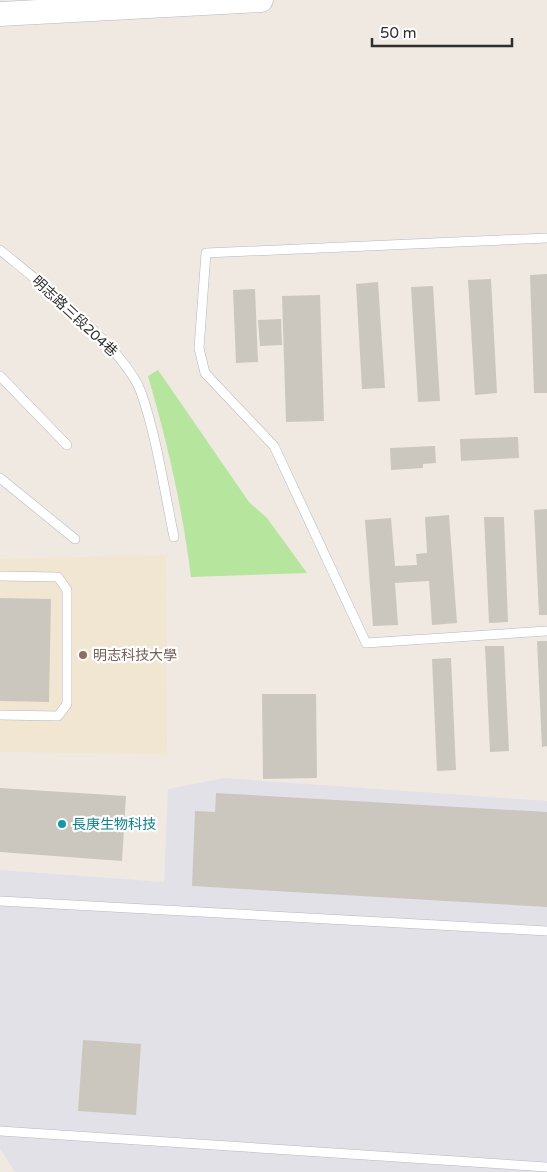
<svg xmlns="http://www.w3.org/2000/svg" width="547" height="1172" font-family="'Varela Round','Noto Sans TC',sans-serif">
	<rect width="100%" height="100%" fill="#efe9e1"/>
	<path fill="#e3e1e8" d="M224 778 547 801V1172H15L0 1149V870L164 882 168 789Z"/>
	<path fill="#f0e6d1" d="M166 555 167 754 0 752V559Z"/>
	<path fill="#b6e59e" d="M158 370 249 502 267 518 307 573 191 577C182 506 168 445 148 376Z"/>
	<g fill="#cbc7bf">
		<path d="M547 274V393H534L530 275Z"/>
		<path d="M491 279 497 393 475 395 468 280Z"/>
		<path d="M378 282 385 388 362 389 356 284Z"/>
		<path d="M433 286 440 401 418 402 411 287Z"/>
		<path d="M255 289 258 362 236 363 233 290Z"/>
		<path d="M320 295 324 421 286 422 282 296Z"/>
		<path d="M281 319 282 345 260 346 258 320Z"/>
		<path d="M518 437 519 458 461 461 460 439Z"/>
		<path d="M435 446 436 463 423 464V468L391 470 390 448Z"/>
		<path d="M547 509V615H539L534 510Z"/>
		<path d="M449 515 457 623 432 625 429 581 395 583 398 625 373 626 365 520 391 518 395 566 417 565 416 554 427 553 425 517Z"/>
		<path d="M484 517H504L508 622 489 623Z"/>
		<path d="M0 598 51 599 49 702 0 701Z"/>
		<path d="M537 641H547V746L542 747Z"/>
		<path d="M485 646H504L509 751 490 752Z"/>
		<path d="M451 658 456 770 437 771 432 659Z"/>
		<path d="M262 694H316L317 778 263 779Z"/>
		<path d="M0 788 126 796 122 861 0 852Z"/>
		<path d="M216 793 547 812V907L192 886 195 811 215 812Z"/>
		<path d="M83 1040 141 1044 136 1115 78 1111Z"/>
	</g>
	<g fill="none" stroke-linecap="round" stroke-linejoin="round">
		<defs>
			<g id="service">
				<path d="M547 238 206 253 199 348 205 373 274 446 366 643 547 631"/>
				<path d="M0 250C39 282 124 347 141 392 157 438 164 489 174 537"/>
				<path d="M0 376 67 445"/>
				<path d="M0 478 75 539"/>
				<path d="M0 576 58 577 67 590V704L58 716 0 715"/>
				<path d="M0 901 547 931"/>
				<path d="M0 1131 547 1167"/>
			</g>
			<path id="secondary" d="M0 14 261 0"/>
		</defs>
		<use href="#service" stroke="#b4b7c1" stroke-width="10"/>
		<use href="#secondary" stroke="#b4b7c1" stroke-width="25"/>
		<use href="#service" stroke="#fff" stroke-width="9"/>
		<use href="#secondary" stroke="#fff" stroke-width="24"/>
	</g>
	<circle fill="#8d6e63" stroke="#fff" stroke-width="2" cx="83" cy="655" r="5"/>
	<circle fill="#0f9aa8" stroke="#fff" stroke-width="2" cx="62" cy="824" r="5"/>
	<g text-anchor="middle" stroke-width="4.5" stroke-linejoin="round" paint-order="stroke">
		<g font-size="14" fill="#2e2e2e" stroke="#fff">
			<text transform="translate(75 316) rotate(43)" y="5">明志路三段204巷</text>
		</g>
		<g font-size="14" fill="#785e54" stroke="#fff" text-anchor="start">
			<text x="93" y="660">明志科技大學</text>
		</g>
		<g font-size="14" fill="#0d838f" stroke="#fff" text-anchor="start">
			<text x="72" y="829">長庚生物科技</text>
		</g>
	</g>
	<path d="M372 38v8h140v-8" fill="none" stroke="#2e2e2e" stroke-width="2.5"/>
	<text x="380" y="38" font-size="15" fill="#2e2e2e" stroke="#ffffff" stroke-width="4" paint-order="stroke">50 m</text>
</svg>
